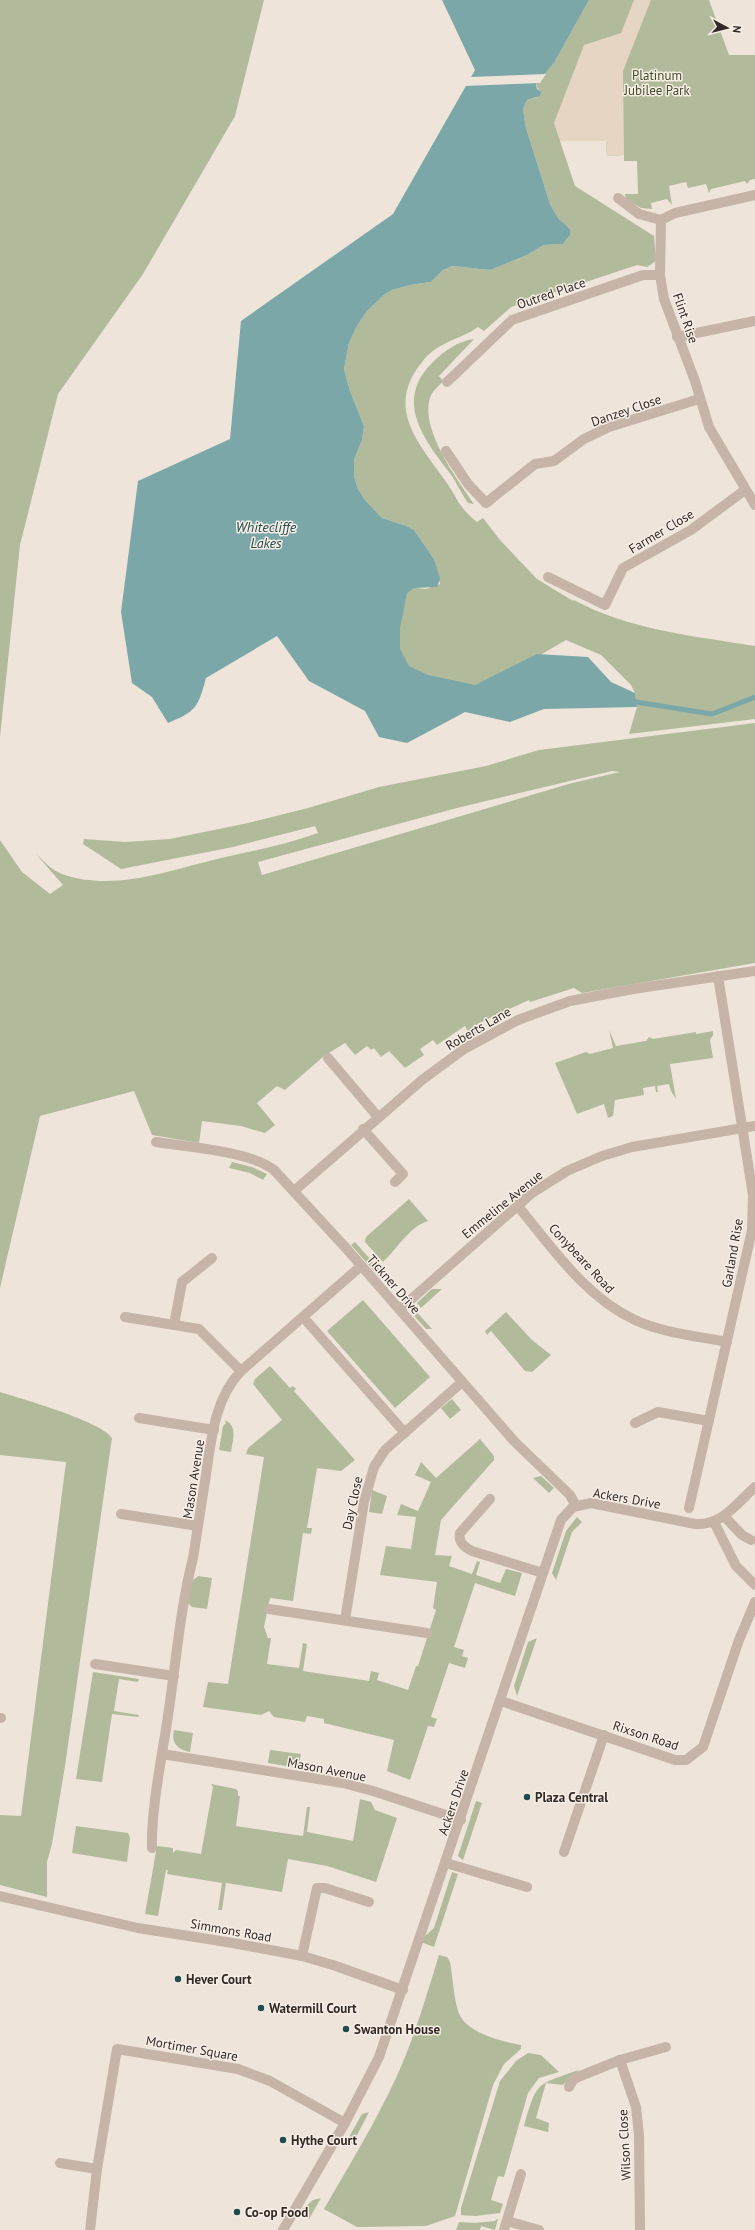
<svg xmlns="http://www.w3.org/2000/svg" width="755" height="2230" font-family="'PT Sans',sans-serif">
	<rect width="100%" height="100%" fill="#eee4da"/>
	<g fill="#b1bb9b" fill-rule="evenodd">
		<path d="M0 0H264L235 116 143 274 58 394 20 545 0 737Z"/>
		<path d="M589 0H709L729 55H755V179L750 180 747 184 745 181 711 189 709 193 706 184 688 188 686 182 669 186 672 205 667 199 651 203 652 209 641 208 626 199 625 194H638L637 161H624V155L607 156 606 141H560L575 186 654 236 656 261 647 267 637 265 511 307 484 331 478 327C460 340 438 341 422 362 386 407 416 440 444 479 458 498 457 506 477 522L483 518 500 540 537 579 573 601 574 600C629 630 694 636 755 646V719L629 734 637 707 635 693 631 685 601 655 566 640 405 734 323 531 417 588 426 589 440 584 434 559 414 530 407 526 382 518 365 500 358 489 354 476V460L362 440 364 426 350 391 344 369 349 343 357 326 367 311 385 294 392 290 410 285 431 282 443 270 452 266 490 270 527 255 544 245 563 244 570 235V229L558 218 550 204 526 128 523 109 527 100 538 97 539 90 536 84 554 63Z"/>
		<path d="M474 339 439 376 443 381C439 386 432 391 430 398 420 429 457 479 474 504L468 503C461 493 456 481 449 472 423 438 394 400 433 362 444 351 458 341 474 339Z"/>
		<path d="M755 723V963L582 993 574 988 530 1002 529 1000 477 1024 475 1037 472 1039 465 1026 437 1045 433 1040 420 1049 424 1055 405 1068 389 1051 381 1057 374 1048 371 1050 367 1046 355 1055 345 1043 324 1056 285 1090 277 1086 257 1103 275 1125 265 1133 241 1126 202 1121 199 1143 152 1135 134 1091 40 1116 0 1288V840L22 872 50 894 63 885 36 854C44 861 51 870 62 874 113 892 167 871 217 859 251 851 285 845 318 833L315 826 233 847 121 869 83 844 84 839 125 842 170 839 248 823 308 808 379 787 486 766 539 750ZM612 771 620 772 572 783 262 875 258 862 457 808Z"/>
		<path d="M609 1030 616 1046 646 1041 649 1037 653 1039 696 1032V1034L713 1031V1035L710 1040 713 1058 670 1064 676 1099 671 1091 669 1084 657 1086 658 1092H656L655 1086 643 1088 644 1095 615 1100 613 1116 608 1118 604 1104 577 1114 555 1063 586 1052 590 1054 613 1048Z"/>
		<path d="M232 1162 252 1167 267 1174 263 1180 250 1173 229 1168Z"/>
		<path d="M409 1199 428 1221C410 1226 396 1250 383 1262L365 1242 366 1237Z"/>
		<path d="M355 1242 385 1276 381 1279 351 1245Z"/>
		<path d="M432 1289H442L421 1308 417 1303Z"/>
		<path d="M363 1300 430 1377 395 1408 327 1331Z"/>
		<path d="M415 1310 432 1329H426L415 1317Z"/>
		<path d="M506 1312 532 1340 551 1355 532 1372 525 1371 491 1331 487 1335 485 1331Z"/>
		<path d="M270 1366 290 1388 293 1386 296 1389 294 1391 355 1460 341 1471 317 1468 307 1528H312L311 1534 303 1533 293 1601 270 1598 264 1627 268 1638H271L267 1664 299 1668 303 1643 307 1644 303 1671 369 1681 371 1671 379 1673 377 1680 408 1690 416 1666H418L436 1610 433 1608 437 1582 380 1575 386 1546 411 1549 416 1517 397 1515 401 1504 418 1511 431 1482 415 1475 421 1462 436 1478 480 1439 494 1456V1460L441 1520 435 1555 452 1556 449 1566 472 1574 477 1561 480 1562 476 1575 500 1583 506 1569 522 1573 515 1596 475 1583 454 1647 464 1650 462 1656 468 1658 465 1668 449 1663 431 1717 437 1719 434 1727 428 1726 410 1780 387 1771 394 1740 324 1723V1719L307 1716 305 1722 274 1717 269 1711 261 1715 203 1707 208 1682 228 1684 264 1457 246 1454 248 1448 282 1420 253 1384 255 1379Z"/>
		<path d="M0 1392C22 1399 101 1421 112 1438L65 1766 52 1844 47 1862V1897L0 1885V1815L21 1816 66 1462 0 1455Z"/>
		<path d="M452 1399 461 1410 450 1419 441 1408Z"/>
		<path d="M225 1420C238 1426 233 1440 231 1452L219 1450 223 1426 226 1423Z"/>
		<path d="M541 1476 554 1488 549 1493 533 1478Z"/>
		<path d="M372 1490 387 1496 382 1514 369 1512Z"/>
		<path d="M577 1517 582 1522 572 1532 556 1580 552 1573 566 1531Z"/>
		<path d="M198 1576 212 1578 207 1609 192 1607 188 1603 192 1581Z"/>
		<path d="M537 1638 517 1696 514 1686 528 1642Z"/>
		<path d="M93 1672 139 1679 138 1682 119 1679 114 1711 139 1715 138 1717 112 1714 102 1782 76 1779Z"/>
		<path d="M174 1730 193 1733 190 1752C177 1749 171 1743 174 1730Z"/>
		<path d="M270 1750 301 1754 298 1768 268 1763Z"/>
		<path d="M211 1784 236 1789 238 1791V1796H240L236 1826 303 1836 307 1807H310L307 1832 353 1841 360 1799 371 1802 375 1810 397 1818 376 1882 327 1866 288 1859 282 1892 226 1883 222 1910H218L222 1883 167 1874 168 1870H166L158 1916 145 1914 157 1846 173 1848V1853L176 1850 201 1854 213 1787Z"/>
		<path d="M476 1801 482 1803 463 1860 458 1856Z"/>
		<path d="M76 1826 128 1833 130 1838 127 1862 72 1853Z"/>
		<path d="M452 1872 458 1874 434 1947 421 1942 424 1937 434 1928Z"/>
		<path d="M439 1955 447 1957 450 1962C453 1977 454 2008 462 2019 473 2034 503 2042 521 2045V2049L504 2064 493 2085 455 2216 426 2226 357 2227 324 2209C349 2166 375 2123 396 2078 414 2039 426 1997 439 1955Z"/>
		<path d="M528 2053 541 2055 559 2072 539 2078 528 2093 504 2177 498 2176 491 2200 503 2204 500 2213 475 2216 461 2215V2208L500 2081 516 2061Z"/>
		<path d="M579 2070 563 2085 546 2083 536 2118 549 2123 548 2132 524 2126C537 2081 536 2085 579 2070Z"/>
		<path d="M369 2112 352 2145 349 2137 362 2114Z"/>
		<path d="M321 2198 309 2219 298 2213 313 2200Z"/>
		<path d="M497 2219H498L495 2230 481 2226 480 2230H456L459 2222 474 2223 495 2221Z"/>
	</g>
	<path fill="#e5d5c2" d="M634 0H651L623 71 624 155 607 156 606 141H560L554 123 584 45 621 33Z"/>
	<path fill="#7ca7a8" d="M442 0H589L554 63 536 84 537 89 541 92 540 96 527 100 523 109 526 128 550 204 558 218 570 229V235L563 244 544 245 527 255 490 270 452 266 443 270 431 282 410 285 392 290 385 294 367 311 357 326 349 343 344 369 350 391 364 426 362 440 354 460V476L358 489 365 500 382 518 407 526 414 530 434 559 440 579 437 587 414 588 407 593 400 628V649L409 666 428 675 475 685 537 654 588 657 611 682 635 693 637 707 544 709 510 722 465 712 407 743 379 737 365 711 309 681 277 636 206 678C198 707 197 711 168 723L152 697 132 683 121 612 138 481 230 439 241 321 393 214 475 70Z"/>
	<path fill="#eee4da" d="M546 74 540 83 464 86 469 77Z"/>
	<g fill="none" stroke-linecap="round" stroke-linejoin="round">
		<path stroke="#7ca7a8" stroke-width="5" d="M636 702 712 714 755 697"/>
		<g stroke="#c5b4a7" stroke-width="10">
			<path d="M755 195 675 213 661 220 660 275 664 299 695 381 709 427 755 505"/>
			<path d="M618 198 639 214 661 220"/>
			<path d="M677 337 755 321"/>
			<path d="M447 382 512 320 643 275H660"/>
			<path d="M446 451 468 484 486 503 535 464 554 461 584 439 609 427 699 399"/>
			<path d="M548 577 605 605 623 568 691 530 745 490"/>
			<path d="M328 1058 378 1117"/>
			<path d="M363 1129 403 1174 395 1182"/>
			<path d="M156 1142C188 1147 250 1151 274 1170L345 1247 514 1441 570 1495 576 1506"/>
			<path d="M294 1191 422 1080 464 1049 518 1020 570 1001 633 989 755 971"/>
			<path d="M517 1205C551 1246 585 1297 635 1320 663 1333 697 1336 727 1342"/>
			<path d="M400 1309 532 1193 567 1171 602 1156 632 1147 755 1126"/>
			<path d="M125 1317 199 1329 241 1371"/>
			<path d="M303 1317 405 1433"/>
			<path d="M174 1325 182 1282 212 1258"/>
			<path d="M139 1418 214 1430"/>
			<path d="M635 1423 658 1412 709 1421"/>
			<path d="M490 1499 460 1533C458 1542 464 1547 472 1551L543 1573"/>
			<path d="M689 1508 752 1230 753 1195 718 976"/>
			<path d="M121 1514 198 1526"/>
			<path d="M724 1516 742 1535 751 1540"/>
			<path d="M714 1522 736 1566 755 1585"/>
			<path d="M269 1609 427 1633"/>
			<path d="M345 1620 364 1502 374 1467 385 1450 462 1382"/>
			<path d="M95 1664 174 1676"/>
			<path d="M501 1701 675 1760H686L703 1747 739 1640 755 1602"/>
			<path d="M0 1718H1"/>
			<path d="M162 1754 343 1783 373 1791 461 1820"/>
			<path d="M152 1848C151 1808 162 1757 168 1716 176 1663 180 1609 193 1558 197 1532 201 1507 205 1481 211 1444 213 1400 241 1371L361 1266"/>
			<path d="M564 1852 604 1735"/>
			<path d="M446 1863 527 1887"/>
			<path d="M0 1896 138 1928 233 1943 302 1956 333 1965 403 1990"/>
			<path d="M302 1956 317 1888H325L369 1902"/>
			<path d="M620 2060 636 2107 639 2135 640 2230"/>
			<path d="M569 2087 573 2080 578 2077 620 2060 666 2047"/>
			<path d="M60 2163 97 2169"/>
			<path d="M507 2221 539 2230"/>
			<path d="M90 2230 97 2169 117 2049 238 2069 270 2081 345 2123"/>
			<path d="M283 2230 345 2123 379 2057 561 1520 573 1507 591 1503 695 1524C722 1526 737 1503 755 1487"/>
			<path d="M504 2230 521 2174"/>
		</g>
	</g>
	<g fill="#214c4f" stroke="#f7eee5" stroke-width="1.5">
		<circle cx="527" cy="1797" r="4"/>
		<circle cx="178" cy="1979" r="4"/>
		<circle cx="261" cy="2008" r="4"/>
		<circle cx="346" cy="2029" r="4"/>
		<circle cx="283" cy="2140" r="4"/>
		<circle cx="237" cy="2212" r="4"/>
	</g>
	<g text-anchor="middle" stroke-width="3" stroke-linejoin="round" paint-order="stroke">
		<g font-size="13" fill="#424e2d" stroke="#f7eee5">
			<text x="657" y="80">Platinum<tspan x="657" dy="15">Jubilee Park</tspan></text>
		</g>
		<g font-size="13" fill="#322a27" stroke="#f7eee5">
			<text transform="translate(551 293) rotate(-19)" y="5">Outred Place</text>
			<text transform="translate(686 318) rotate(71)" y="5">Flint Rise</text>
			<text transform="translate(626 410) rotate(-19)" y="5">Danzey Close</text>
			<text transform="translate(661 531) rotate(-31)" y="5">Farmer Close</text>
			<text transform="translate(478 1028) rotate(-30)" y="5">Roberts Lane</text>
			<text transform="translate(502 1204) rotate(-39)" y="5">Emmeline Avenue</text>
			<text transform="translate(732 1253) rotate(-80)" y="5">Garland Rise</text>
			<text transform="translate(582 1258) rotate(47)" y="5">Conybeare Road</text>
			<text transform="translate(394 1284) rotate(49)" y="5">Tickner Drive</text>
			<text transform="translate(193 1479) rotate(-81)" y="5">Mason Avenue</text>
			<text transform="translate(627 1498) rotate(10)" y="5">Ackers Drive</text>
			<text transform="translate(352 1503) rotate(-78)" y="5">Day Close</text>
			<text transform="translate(646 1735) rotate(18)" y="5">Rixson Road</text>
			<text transform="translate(327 1769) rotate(11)" y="5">Mason Avenue</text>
			<text transform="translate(453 1802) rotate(-71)" y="5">Ackers Drive</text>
			<text transform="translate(231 1930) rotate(10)" y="5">Simmons Road</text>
			<text transform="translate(192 2048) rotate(10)" y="5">Mortimer Square</text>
			<text transform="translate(624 2145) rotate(-93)" y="5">Wilson Close</text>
		</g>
		<g font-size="13" font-weight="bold" fill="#322a27" stroke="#f7eee5" text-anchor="start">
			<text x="535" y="1802">Plaza Central</text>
			<text x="186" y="1984">Hever Court</text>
			<text x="269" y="2013">Watermill Court</text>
			<text x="354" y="2034">Swanton House</text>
			<text x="291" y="2145">Hythe Court</text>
			<text x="245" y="2217">Co-op Food</text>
		</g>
		<g font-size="14" font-style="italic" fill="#214c4f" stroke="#f7eee5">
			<text x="266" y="532">Whitecliffe<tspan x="266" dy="16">Lakes</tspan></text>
		</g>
	</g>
	<g transform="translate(727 28) rotate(97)" stroke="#f7eee5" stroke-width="3" paint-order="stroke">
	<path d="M0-3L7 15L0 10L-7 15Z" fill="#322a27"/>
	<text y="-6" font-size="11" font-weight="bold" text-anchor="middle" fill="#322a27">N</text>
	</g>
</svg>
